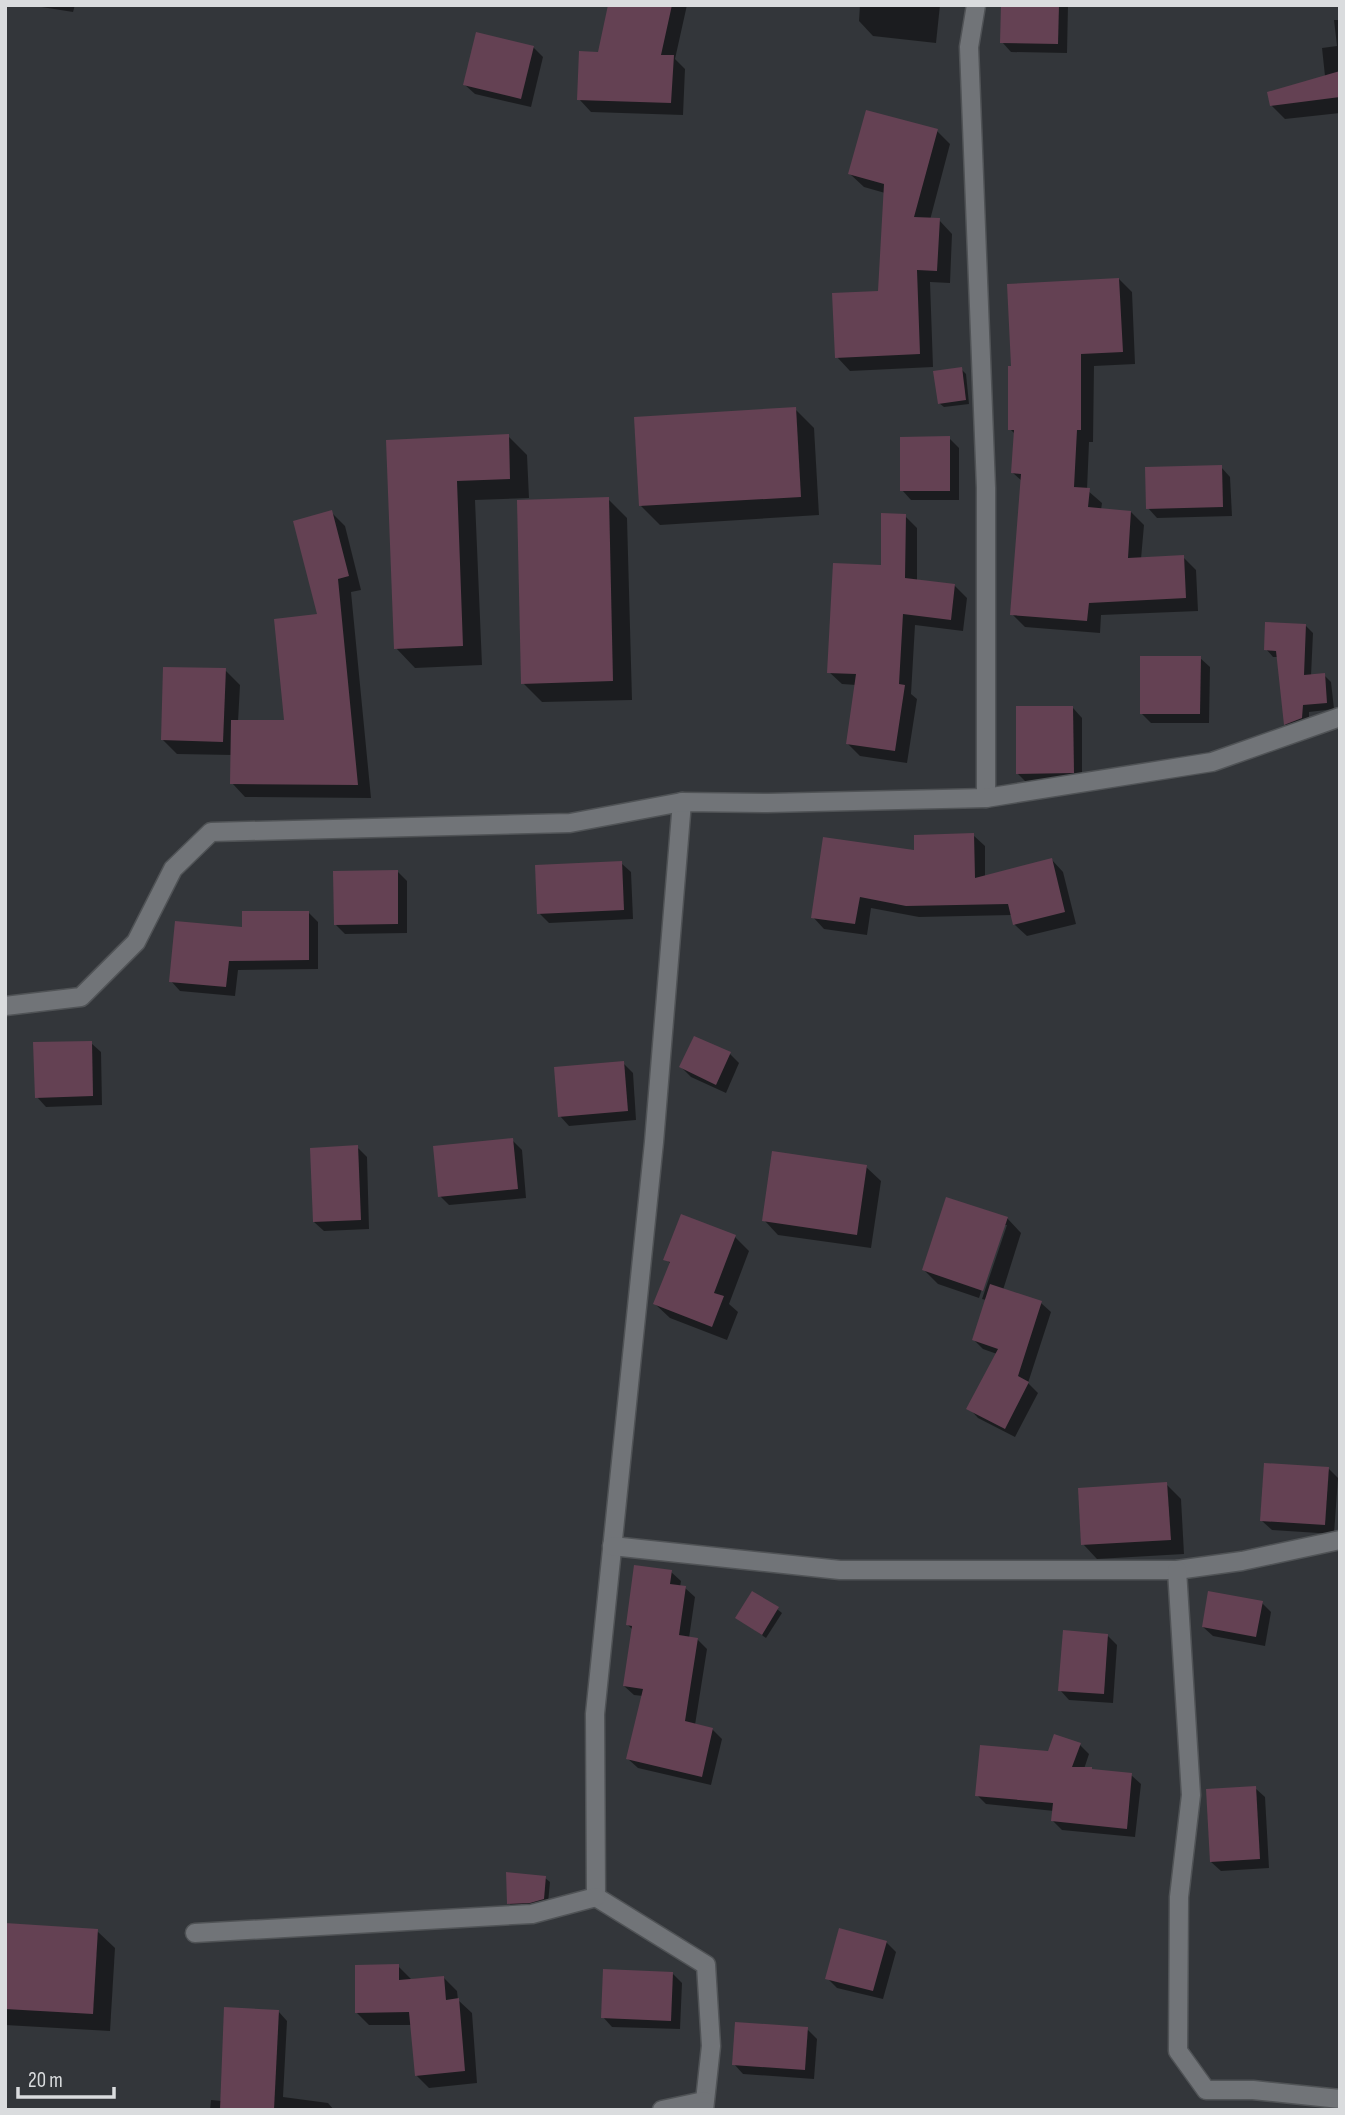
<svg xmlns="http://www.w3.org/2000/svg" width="1345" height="2115" font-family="'Sofia Sans Condensed',sans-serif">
	<rect width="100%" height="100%" fill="#33363a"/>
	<g fill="#0007">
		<path d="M29 5H75L73 12Z"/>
		<path d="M610 5H687L675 59 685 69 683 115 591 112 579 99 599 54Z"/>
		<path d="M860 5H940L936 43 873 36 859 21Z"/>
		<path d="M1003 5H1068L1067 53 1011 52 1002 42Z"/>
		<path d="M1334 20H1340V113L1285 119 1271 105 1325 76 1322 48 1337 46Z"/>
		<path d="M533 47 543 57 531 107 475 94 465 85Z"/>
		<path d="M937 131 950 144 930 220H939L952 234 950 283 930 282 933 367 850 371 837 357 880 292 885 193 864 187 850 174Z"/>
		<path d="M1119 279 1132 292 1135 364 1094 366 1093 442H1089L1087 490 1102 503 1101 510 1131 512 1144 525 1141 559 1183 557 1196 570 1198 611 1101 615 1100 633 1025 627 1012 614 1022 481 1013 473 1016 435 1010 429Z"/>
		<path d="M961 369 966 374 969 404 944 407 939 403Z"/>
		<path d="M795 409 814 428 819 515 660 525 641 506Z"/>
		<path d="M508 436 527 455 529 498 475 500 482 665 415 668 396 648 388 441Z"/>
		<path d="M949 438 959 448V500H911L902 490Z"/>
		<path d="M1221 467 1230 477 1232 516 1157 518 1148 508Z"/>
		<path d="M608 499 627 518 632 700 542 702 523 683Z"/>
		<path d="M331 512 345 526 361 590 351 592 371 798 245 797 232 783V755L177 754 162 739 225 670 240 685 238 722H286L319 616Z"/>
		<path d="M905 516 917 528V581L954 585 967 598 963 631 915 625 911 694 917 699 907 763 860 756 848 744 856 685 842 684 829 672 883 567Z"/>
		<path d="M1306 626 1313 633 1311 676 1324 675 1331 682 1334 709 1309 712V725L1292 731 1285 724 1279 657H1273L1266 649Z"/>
		<path d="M1200 658 1210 667 1209 723H1151L1141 713Z"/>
		<path d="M1073 708 1082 718V781L1027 783 1018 774Z"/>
		<path d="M973 835 985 846V877L1052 860 1063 872 1076 924 1027 936 1015 925 1012 915 919 917 871 908 867 935 824 929 813 917 916 852Z"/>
		<path d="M621 863 631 872 633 919 549 923 539 913Z"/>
		<path d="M397 871 407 881V933L345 934 336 925Z"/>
		<path d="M309 913 318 922V969L238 970 235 996 180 991 171 981 243 929Z"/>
		<path d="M91 1043 101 1052 102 1105 46 1107 37 1097Z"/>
		<path d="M730 1054 739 1063 726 1093 691 1077 681 1067Z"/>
		<path d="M623 1063 633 1073 636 1120 569 1126 560 1116Z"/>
		<path d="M512 1140 522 1150 526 1198 449 1205 440 1196Z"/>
		<path d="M357 1147 367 1157 369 1229 324 1231 314 1222Z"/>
		<path d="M866 1167 881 1181 871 1248 778 1235 764 1220Z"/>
		<path d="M1007 1218 1021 1233 1003 1290 1041 1303 1051 1312 1028 1383 1038 1393 1015 1437 978 1418 969 1408 997 1354 983 1349 974 1340 986 1300 982 1299 1007 1225H1003L979 1298 938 1284 924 1270Z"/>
		<path d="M735 1237 749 1251 729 1304 738 1312 727 1340 670 1318 655 1304 671 1264 666 1259Z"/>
		<path d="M1328 1468 1338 1478 1334 1534 1272 1530 1262 1521Z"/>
		<path d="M1166 1484 1181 1499 1184 1554 1097 1559 1083 1544Z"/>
		<path d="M671 1572 681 1581 680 1587 685 1588 695 1597 689 1638 697 1639 707 1649 695 1725 712 1729 722 1739 711 1785 638 1768 628 1759 643 1696 634 1695 624 1686 633 1630 628 1625Z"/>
		<path d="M1262 1603 1271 1612 1265 1646 1213 1636 1203 1627Z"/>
		<path d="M777 1609 782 1613 766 1638 738 1618Z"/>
		<path d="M1108 1636 1117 1645 1113 1703 1069 1700 1060 1690Z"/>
		<path d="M1080 1745 1089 1754 1084 1769 1131 1775 1141 1784 1135 1837 1062 1830 1053 1821 1054 1811 986 1804 977 1795 1049 1753Z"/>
		<path d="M1255 1788 1265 1797 1269 1868 1221 1871 1211 1862Z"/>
		<path d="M545 1878 550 1882 548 1903 535 1906 513 1907 508 1903Z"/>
		<path d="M5 1925 97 1931 115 1948 110 2031 5 2025Z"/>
		<path d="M886 1942 896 1952 883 1999 837 1988 827 1978Z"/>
		<path d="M398 1966 411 1979 444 1978 457 1991 458 2000 472 2013 477 2083 429 2088 416 2075 412 2025H369L356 2012Z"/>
		<path d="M672 1973 682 1983 680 2029 612 2027 603 2017Z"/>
		<path d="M278 2011 287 2021 283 2097 328 2103 334 2110H210L211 2100 222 2101Z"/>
		<path d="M807 2029 817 2039 814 2079 743 2074 734 2064Z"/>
	</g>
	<g fill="#644153">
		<path d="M608 5H672L661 55H674L671 103 577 100 579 51 598 52Z"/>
		<path d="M1001 5H1059L1058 44 1000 43Z"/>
		<path d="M476 32 534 46 521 99 463 85Z"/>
		<path d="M1340 71V97L1270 106 1267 92Z"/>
		<path d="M866 110 938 129 914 217 940 218 937 271 917 270 920 354 835 358 832 293 878 291 884 184 848 174Z"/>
		<path d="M1119 278 1123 352 1081 354V430H1077L1074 487 1090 488 1088 507 1131 511 1128 558 1184 555 1186 598 1089 603 1087 621 1010 615 1021 474 1011 473 1014 430H1008V366H1011L1007 284Z"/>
		<path d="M962 367 966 400 938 404 933 371Z"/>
		<path d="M796 407 801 497 639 506 634 417Z"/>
		<path d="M509 434 510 479 457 481 463 646 394 649 386 440Z"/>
		<path d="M950 436V491H900V437Z"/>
		<path d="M1222 465 1223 507 1146 509 1145 467Z"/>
		<path d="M609 497 613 681 521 684 517 500Z"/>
		<path d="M332 510 349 576 338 579 358 785 230 784 231 720H284L274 619 317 614 293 521Z"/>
		<path d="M881 513 906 514 905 578 955 584 951 620 903 614 899 684 905 685 895 751 846 744 856 674 827 673 833 563 881 565Z"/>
		<path d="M1265 622 1306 624 1304 675 1325 673 1327 703 1303 705 1302 718 1284 725 1276 651 1264 650Z"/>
		<path d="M1140 656H1201L1200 714H1140Z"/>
		<path d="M163 667 226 668 223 742 161 740Z"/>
		<path d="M1016 706H1073L1074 773 1016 774Z"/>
		<path d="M974 833 975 878 1052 858 1065 912 1013 925 1008 904 906 906 860 897 855 924 811 918 823 837 914 850V835Z"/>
		<path d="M622 861 624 910 537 914 535 865Z"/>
		<path d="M398 870V924L334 925 333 871Z"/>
		<path d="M242 911H309V960L229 961 226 987 169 982 175 921 242 927Z"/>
		<path d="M694 1036 731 1052 716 1085 679 1067Z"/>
		<path d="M92 1041 93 1096 35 1098 33 1042Z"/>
		<path d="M624 1061 628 1111 558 1117 554 1067Z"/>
		<path d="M513 1138 518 1189 438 1197 433 1146Z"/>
		<path d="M358 1145 361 1220 313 1222 310 1148Z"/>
		<path d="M772 1151 867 1165 857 1235 762 1221Z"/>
		<path d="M946 1197 1008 1217 983 1291 922 1270Z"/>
		<path d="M681 1214 736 1235 714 1293 724 1296 712 1327 653 1304 670 1262 663 1260Z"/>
		<path d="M990 1284 1042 1301 1018 1376 1029 1382 1005 1429 966 1409 998 1349 972 1340Z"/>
		<path d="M1264 1463 1329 1467 1325 1525 1260 1521Z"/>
		<path d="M1167 1482 1171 1540 1081 1545 1078 1488Z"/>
		<path d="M634 1565 672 1570 670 1584 686 1586 679 1635 698 1638 685 1721 713 1728 702 1777 626 1759 643 1689 623 1686 632 1626 626 1625Z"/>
		<path d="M752 1591 779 1607 762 1635 735 1618Z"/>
		<path d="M1208 1591 1263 1601 1256 1637 1202 1627Z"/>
		<path d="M1063 1630 1108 1634 1104 1694 1058 1691Z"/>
		<path d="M1054 1734 1081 1743 1072 1767H1092V1769L1132 1773 1127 1829 1051 1821 1053 1803 975 1796 980 1745 1048 1751Z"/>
		<path d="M1256 1786 1260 1859 1210 1862 1206 1789Z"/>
		<path d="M506 1872 546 1876 544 1899 530 1903 507 1904Z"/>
		<path d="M5 1923 98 1929 93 2014 5 2009Z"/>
		<path d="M839 1928 887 1941 873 1991 825 1979Z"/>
		<path d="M399 1964V1980L444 1976 446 2000 459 1998 465 2071 415 2076 409 2012 355 2013V1965Z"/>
		<path d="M603 1969 673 1972 671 2021 601 2018Z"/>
		<path d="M224 2007 279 2010 274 2110H220Z"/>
		<path d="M735 2022 808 2027 805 2070 732 2065Z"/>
	</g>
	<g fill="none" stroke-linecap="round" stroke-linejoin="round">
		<defs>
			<g id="minor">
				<path d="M976 5 969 47 986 488V798"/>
				<path d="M682 802 654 1142 595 1714 596 1897 706 1965 711 2046 704 2110"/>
				<path d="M5 1006 81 997 136 942 173 869 211 832 570 823 682 802 768 803 986 798 1212 762 1340 717"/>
				<path d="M612 1546 840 1570H1177L1242 1561 1340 1540"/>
				<path d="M1177 1570 1191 1795 1179 1897 1178 2051 1206 2090H1253L1340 2099"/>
				<path d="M195 1933 532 1914 596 1897"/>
				<path d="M662 2110 704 2101"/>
			</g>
		</defs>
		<use href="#minor" stroke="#505356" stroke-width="21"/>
		<use href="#minor" stroke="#717478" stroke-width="18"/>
	</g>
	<rect width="1345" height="2115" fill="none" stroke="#dadcde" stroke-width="14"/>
	<path d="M18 2087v10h96v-10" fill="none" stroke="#dadcde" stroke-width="3.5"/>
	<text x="28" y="2087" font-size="21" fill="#dadcde" stroke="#33363a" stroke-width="5" paint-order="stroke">20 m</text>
</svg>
